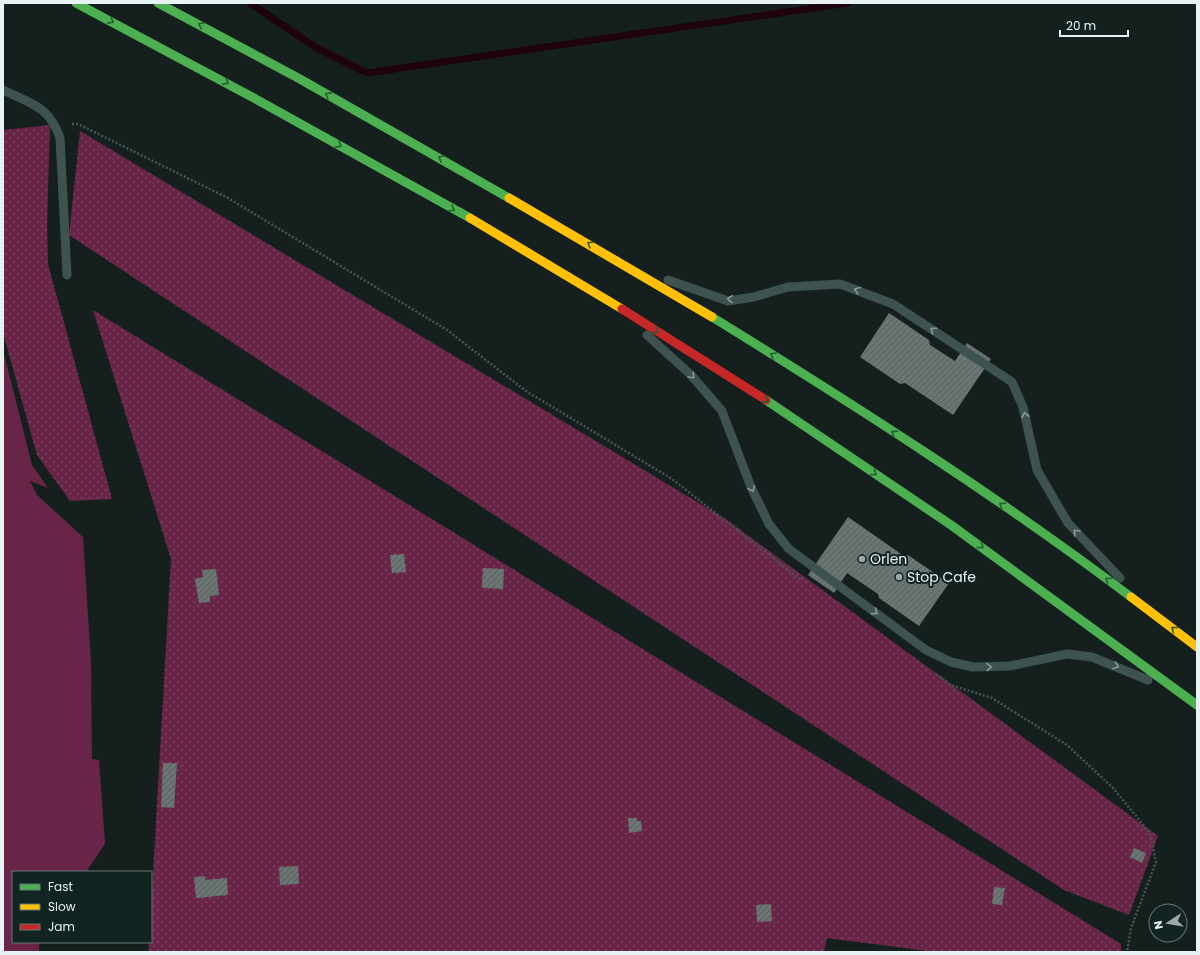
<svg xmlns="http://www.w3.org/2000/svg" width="1200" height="955" font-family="Poppins,sans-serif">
	<defs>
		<pattern id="garden-dots" width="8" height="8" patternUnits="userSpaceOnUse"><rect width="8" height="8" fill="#682547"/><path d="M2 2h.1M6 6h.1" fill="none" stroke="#7e4562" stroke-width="1.8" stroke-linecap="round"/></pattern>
		<pattern id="building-hatch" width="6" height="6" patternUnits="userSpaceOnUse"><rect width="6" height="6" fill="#6b7573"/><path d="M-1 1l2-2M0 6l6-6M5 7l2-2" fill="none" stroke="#585f5e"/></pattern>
	</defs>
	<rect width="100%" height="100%" fill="#15201e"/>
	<path fill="#682547" d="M3 350 32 465 48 488 30 481 37 495 83 537 91 663 92 759 99 760 105 844 86 872H13V942H39V952H3Z"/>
	<g fill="url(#garden-dots)">
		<path d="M50 125 47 224 48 264 112 499 70 501 37 455 3 333V130Z"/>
		<path d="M80 131 727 520 1158 836 1129 915 1064 890 69 235Z"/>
		<path d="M93 310 1121 944V952H935L827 938 824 952H149V942H151V909L171 559Z"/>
	</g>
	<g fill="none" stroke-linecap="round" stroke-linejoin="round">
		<path stroke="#1e030f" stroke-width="7" d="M250 3 315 47 367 73 848 3"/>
	</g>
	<g fill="url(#building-hatch)">
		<path d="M889 313 929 340 930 345 955 361 967 343 991 359 953 415 905 383 900 384 860 357Z"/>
		<path d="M848 517 904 556 908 555 949 583 919 626 879 598 878 594 847 573 834 593 808 575Z"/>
		<path d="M404 554 406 572 392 573 390 555Z"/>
		<path d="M483 568 504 569 503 589 482 588Z"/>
		<path d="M216 569 219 595 210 596V602L199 603 195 579 203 577 202 570Z"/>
		<path d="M163 763H177L174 808 161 807Z"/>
		<path d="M628 818H637V821H641L642 831 629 833Z"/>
		<path d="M1134 848 1146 853 1142 863 1130 857Z"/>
		<path d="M298 866 299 884 280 885 279 867Z"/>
		<path d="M205 876V880L227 878 228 895 196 898 194 877Z"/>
		<path d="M994 887 1005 888 1002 905 992 904Z"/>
		<path d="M771 904 772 921 757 922 756 905Z"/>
	</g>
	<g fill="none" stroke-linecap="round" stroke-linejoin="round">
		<g stroke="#465654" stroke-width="2.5" stroke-dasharray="2 2" stroke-linecap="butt">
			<path d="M72 124H78L228 198 447 330 526 391 672 479 801 580"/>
			<path d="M936 674 951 685 992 698 1067 745 1113 788 1150 833 1156 862 1131 928 1127 952"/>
		</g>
		<g stroke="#3e5250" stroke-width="9">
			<path d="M3 90C32 104 49 106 60 138L67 275"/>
			<path d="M668 280 728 301 754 297 788 287 840 284 893 304 1012 382 1023 407 1037 470 1068 523 1120 578"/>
			<path d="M647 335 691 375 722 411 751 487 769 524 789 549 926 650 951 662 973 667 1010 666 1067 654 1092 657 1148 680"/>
		</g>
		<g stroke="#4caf50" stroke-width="9">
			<path d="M76 3 252 97 470 218"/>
			<path d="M158 3 300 79 509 198"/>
			<path d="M712 317C855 405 997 496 1131 597"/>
			<path d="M766 400 951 525 1197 705"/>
		</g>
		<g stroke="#ffc107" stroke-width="9">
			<path d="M509 198 712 317"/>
			<path d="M470 218 622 309"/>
			<path d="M1131 597 1197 647"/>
		</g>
		<path stroke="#c62828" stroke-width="9" d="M622 309 766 400"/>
	</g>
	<defs><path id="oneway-chevron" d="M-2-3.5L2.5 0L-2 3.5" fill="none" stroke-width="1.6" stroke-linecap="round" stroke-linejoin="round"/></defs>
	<g stroke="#295c34">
		<use href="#oneway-chevron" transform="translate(111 21) rotate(28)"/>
		<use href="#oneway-chevron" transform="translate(201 25) rotate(-153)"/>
		<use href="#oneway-chevron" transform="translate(226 82) rotate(29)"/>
		<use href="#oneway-chevron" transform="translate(328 95) rotate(-151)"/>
		<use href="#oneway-chevron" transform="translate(339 145) rotate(29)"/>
		<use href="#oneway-chevron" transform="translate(441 158) rotate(-150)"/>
		<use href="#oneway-chevron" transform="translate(452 209) rotate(30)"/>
		<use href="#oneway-chevron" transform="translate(590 244) rotate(-150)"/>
		<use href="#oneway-chevron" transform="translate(656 331) rotate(32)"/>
		<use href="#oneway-chevron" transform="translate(773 355) rotate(-149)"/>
		<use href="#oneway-chevron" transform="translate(766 400) rotate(33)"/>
		<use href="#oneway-chevron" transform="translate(894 433) rotate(-147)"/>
		<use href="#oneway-chevron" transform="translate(874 473) rotate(34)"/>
		<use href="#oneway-chevron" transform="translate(1002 505) rotate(-145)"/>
		<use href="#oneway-chevron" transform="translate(981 546) rotate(36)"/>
		<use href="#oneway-chevron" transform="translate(1108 580) rotate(-145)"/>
		<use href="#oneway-chevron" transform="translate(1174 629) rotate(-142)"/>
	</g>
	<g stroke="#8a9a99">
		<use href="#oneway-chevron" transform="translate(857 290) rotate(-160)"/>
		<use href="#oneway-chevron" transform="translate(730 299) rotate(-178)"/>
		<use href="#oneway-chevron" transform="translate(933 330) rotate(-146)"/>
		<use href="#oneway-chevron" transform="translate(692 376) rotate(47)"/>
		<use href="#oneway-chevron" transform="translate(1025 415) rotate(-102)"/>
		<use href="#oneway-chevron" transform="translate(752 489) rotate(66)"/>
		<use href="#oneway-chevron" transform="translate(1076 532) rotate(-133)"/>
		<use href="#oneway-chevron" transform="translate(875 612) rotate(37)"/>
		<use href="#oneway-chevron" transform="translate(1116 666) rotate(21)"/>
		<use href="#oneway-chevron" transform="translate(989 667) rotate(-1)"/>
	</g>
	<g fill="#9ea9a8" stroke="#112422" stroke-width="1.5">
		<circle cx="862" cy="559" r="4"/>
		<circle cx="899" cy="577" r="4"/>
	</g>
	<g text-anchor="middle" stroke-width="4" stroke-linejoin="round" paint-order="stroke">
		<g font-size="14" fill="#e7f3f2" stroke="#112422" text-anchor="start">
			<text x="870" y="564">Orlen</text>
			<text x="907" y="582">Stop Cafe</text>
		</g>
	</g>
	<rect width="1200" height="955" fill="none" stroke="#e7f3f2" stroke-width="8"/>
	<rect x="12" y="871" width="140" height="72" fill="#112422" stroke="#677775"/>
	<rect x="20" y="884" width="20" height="6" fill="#4caf50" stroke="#677775"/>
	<text x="48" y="891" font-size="12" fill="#e7f3f2">Fast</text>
	<rect x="20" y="904" width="20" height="6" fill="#ffc107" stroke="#677775"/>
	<text x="48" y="911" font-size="12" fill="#e7f3f2">Slow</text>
	<rect x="20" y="924" width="20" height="6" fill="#c62828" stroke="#677775"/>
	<text x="48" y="931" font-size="12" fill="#e7f3f2">Jam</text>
	<g transform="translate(1168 923) rotate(258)"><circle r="19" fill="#112422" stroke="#677775"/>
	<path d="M0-3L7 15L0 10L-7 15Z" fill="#9ea9a8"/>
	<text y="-6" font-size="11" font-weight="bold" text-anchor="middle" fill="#e7f3f2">N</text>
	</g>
	<path d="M1060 30v6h68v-6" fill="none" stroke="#e7f3f2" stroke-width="2"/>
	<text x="1066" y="30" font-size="12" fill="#e7f3f2" stroke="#112422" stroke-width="3" paint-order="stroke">20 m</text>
</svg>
